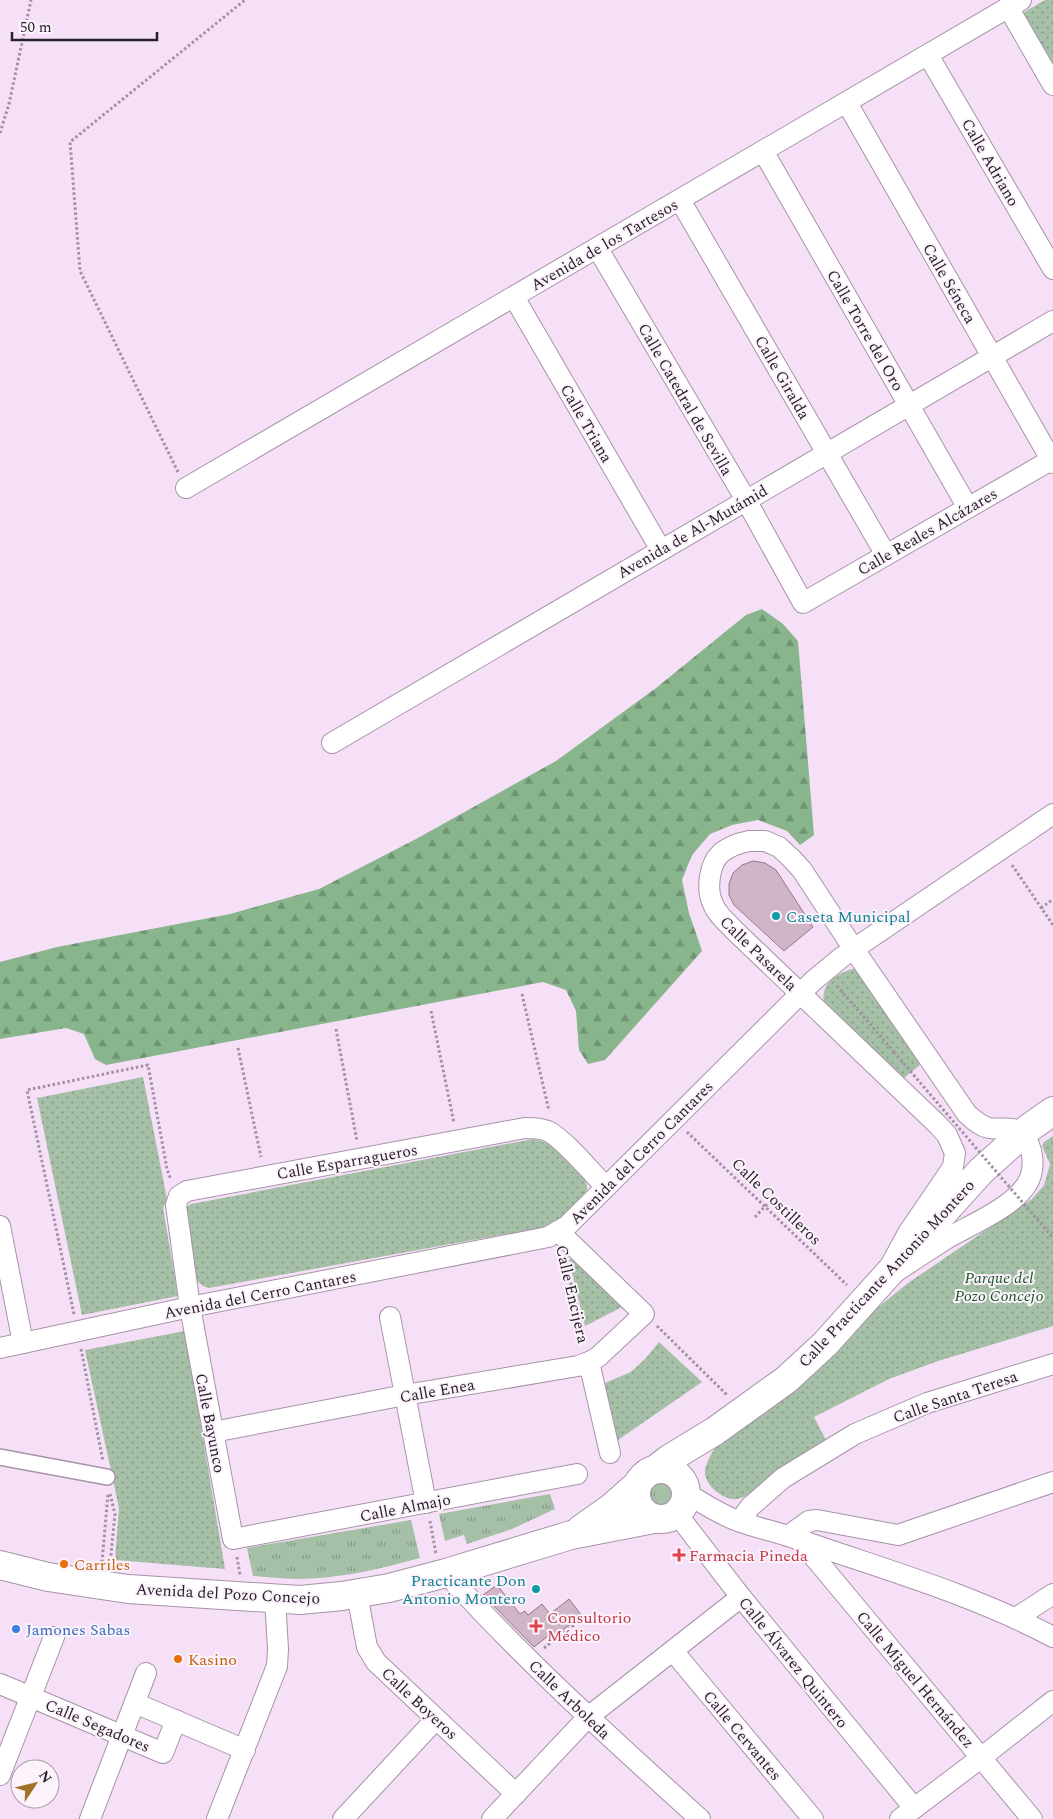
<svg xmlns="http://www.w3.org/2000/svg" width="1053" height="1819" font-family="Spectral,serif">
	<defs>
		<pattern id="grass-tufts" width="24" height="20" patternUnits="userSpaceOnUse" patternTransform="scale(1.25)"><rect width="24" height="20" fill="#a5c0a7"/><path d="M3 7l-1-3M5 7V3M7 7l1-3M15 17l-1-3M17 17v-4M19 17l1-3" fill="none" stroke="#869c88"/></pattern>
		<pattern id="forest-firs" width="22" height="20" patternUnits="userSpaceOnUse" patternTransform="scale(1.25)"><rect width="22" height="20" fill="#89b58d"/><path d="M5 1l3.5 6h-7zM16 11l3.5 6h-7z" fill="#709373"/></pattern>
		<pattern id="park-dots" width="8" height="8" patternUnits="userSpaceOnUse" patternTransform="scale(1.25)"><rect width="8" height="8" fill="#a5c0a7"/><path d="M2 2h.1M6 6h.1" fill="none" stroke="#869c88" stroke-width="1.8" stroke-linecap="round"/></pattern>
	</defs>
	<rect width="100%" height="100%" fill="#f6e0f8"/>
	<g fill="url(#grass-tufts)">
		<circle cx="660" cy="1495" r="16"/>
		<path d="M550 1494 555 1509 512 1529 467 1544 464 1535 445 1541 439 1514Z"/>
		<path d="M411 1520 420 1558C380 1569 338 1579 296 1579 282 1579 268 1577 253 1576L247 1548Z"/>
	</g>
	<path fill="url(#forest-firs)" d="M762 609 783 624 798 641 814 835 800 845 787 831 758 820 732 825 710 834 692 855 682 880 689 913 702 951 605 1060 588 1064 579 1050 576 1011 566 990 543 982 106 1065 95 1059 84 1034 66 1028 0 1039V962L57 947 230 914 319 889 416 839 556 761 656 688 746 615Z"/>
	<g fill="url(#park-dots)">
		<path d="M1045 0H1053V73L1019 15Z"/>
		<path d="M855 968 922 1063 903 1079 824 1003C820 983 838 973 855 968Z"/>
		<path d="M143 1077 167 1199 163 1208 178 1296 82 1315 37 1098Z"/>
		<path d="M1053 1136V1326L938 1361 889 1379 814 1417 826 1440 744 1497C740 1498 736 1500 732 1499 719 1497 704 1484 705 1470 707 1460 712 1453 717 1445L811 1372 876 1309 908 1283 1032 1199 1044 1185 1050 1164 1042 1146 1044 1142Z"/>
		<path d="M533 1139C550 1142 556 1149 568 1161 574 1167 582 1174 586 1182 593 1198 562 1220 550 1226L209 1288 203 1286 197 1281 184 1215 185 1208 191 1204Z"/>
		<path d="M577 1256 628 1304 585 1326 569 1260Z"/>
		<path d="M185 1331 225 1569 115 1560 119 1508 85 1350Z"/>
		<path d="M659 1342 702 1382 615 1442 605 1383 631 1372 646 1358Z"/>
	</g>
	<g fill="#d0b5c7" stroke="#92798a">
		<path d="M753 861 765 863 776 870 813 927 784 951 734 905 729 895V884L733 873 742 865Z"/>
		<path d="M497 1585 520 1614 525 1611 528 1615 542 1604 550 1614 569 1599 582 1616 550 1639 548 1636 534 1647 483 1595Z"/>
	</g>
	<g fill="none" stroke-linecap="round" stroke-linejoin="round">
		<defs>
			<path id="pedestrian" d="M0 1457 107 1477"/>
			<g id="minor">
				<path d="M1008 7 1053 85"/>
				<path d="M928 55 1053 269"/>
				<path d="M847 103 1053 463"/>
				<path d="M763 151 968 508"/>
				<path d="M680 200 886 555"/>
				<path d="M598 249 746 500 803 603 1051 460"/>
				<path d="M514 297 661 550"/>
				<path d="M186 488 1021 0"/>
				<path d="M332 743 1053 321"/>
				<path d="M749 841H765L779 847 791 858 802 870 853 948 967 1114C974 1120 980 1126 989 1128 1000 1130 1013 1125 1022 1134 1034 1147 1036 1169 1027 1184 1012 1208 970 1225 946 1239 924 1253 903 1267 882 1281L908 1233 953 1167 955 1153 947 1135 938 1125 735 931C728 923 717 915 713 904 706 890 709 864 721 853 730 846 739 843 749 841Z"/>
				<path d="M0 1226 23 1343"/>
				<path d="M390 1317 426 1503"/>
				<path d="M0 1348 190 1307 548 1237 567 1226 576 1217 813 981 842 957 1053 814"/>
				<path d="M589 1362 610 1453"/>
				<path d="M213 1432 405 1395 578 1366 589 1362 598 1357 644 1314 558 1231"/>
				<path d="M577 1474 233 1539 190 1307 176 1205 179 1196 187 1191 525 1128C534 1128 540 1128 548 1131 564 1139 592 1173 606 1187"/>
				<path d="M686 1493C701 1502 716 1512 733 1519 752 1527 774 1531 794 1538 882 1569 970 1593 1053 1637"/>
				<path d="M677 1514 741 1597 914 1808"/>
				<path d="M740 1521 750 1507 783 1478 855 1434 927 1403 1053 1364"/>
				<path d="M788 1536 809 1521 817 1520 898 1535 1053 1482"/>
				<path d="M800 1540 1032 1819"/>
				<path d="M446 1573C525 1661 613 1740 700 1819"/>
				<path d="M357 1594 367 1647 376 1662 516 1794"/>
				<path d="M1016 1618 1053 1594"/>
				<path d="M673 1651 813 1819"/>
				<path d="M0 1684 163 1753 176 1720"/>
				<path d="M135 1703 245 1750"/>
				<path d="M0 1775 54 1637"/>
				<path d="M90 1819 146 1673"/>
				<path d="M217 1819 277 1666 278 1649 275 1599"/>
				<path d="M343 1819 436 1719"/>
				<path d="M492 1819 588 1717 741 1597"/>
				<path d="M900 1819 982 1757 1053 1701"/>
			</g>
			<g id="secondary">
				<circle cx="661" cy="1494" r="25"/>
				<path d="M656 1469 669 1459 715 1431 786 1380 825 1344 981 1171 1029 1128 1053 1111"/>
				<path d="M581 1529 611 1508 637 1485"/>
				<path d="M0 1565 48 1577 128 1589 300 1600 342 1596 389 1588 446 1573 571 1535 654 1519"/>
			</g>
		</defs>
		<use href="#pedestrian" stroke="#a793a9" stroke-width="18"/>
		<use href="#minor" stroke="#a793a9" stroke-width="22"/>
		<use href="#secondary" stroke="#a793a9" stroke-width="30"/>
		<g stroke="#a191a3" stroke-width="3" stroke-dasharray="2.5 2.5" stroke-linecap="butt">
			<path d="M0 133 9 104 31 0"/>
			<path d="M178 472 80 271 70 142 245 0"/>
			<path d="M1012 865 1053 925"/>
			<path d="M1041 908 1052 900"/>
			<path d="M837 986 894 1052"/>
			<path d="M522 994 549 1111"/>
			<path d="M431 1011 454 1123"/>
			<path d="M336 1029 357 1141"/>
			<path d="M238 1048 261 1157"/>
			<path d="M687 1132 847 1285"/>
			<path d="M755 1217 775 1196"/>
			<path d="M567 1268 585 1342"/>
			<path d="M74 1314 27 1090 148 1065 167 1169 171 1180"/>
			<path d="M657 1326 727 1395"/>
			<path d="M81 1349 103 1461"/>
			<path d="M110 1494 115 1514 110 1564"/>
			<path d="M430 1521 436 1554"/>
			<path d="M237 1557 240 1575"/>
			<path d="M102 1562 108 1494"/>
			<path d="M544 1648 583 1618"/>
		</g>
		<use href="#pedestrian" stroke="#fff" stroke-width="15"/>
		<use href="#minor" stroke="#fff" stroke-width="20"/>
		<use href="#secondary" stroke="#fff" stroke-width="28"/>
		<path stroke="#a191a3" stroke-width="3" stroke-dasharray="2.5 2.5" stroke-linecap="butt" d="M894 1052 1053 1238"/>
	</g>
	<g fill="#0f9aa8" stroke="#fbf2fc" stroke-width="2">
		<circle cx="776" cy="916" r="5"/>
		<circle cx="536" cy="1589" r="5"/>
	</g>
	<g fill="#e0444e" stroke="#fbf2fc" stroke-width="2">
		<path d="M676.5 1547.5h5v5h5v5h-5v5h-5v-5h-5v-5h5z"/>
		<path d="M533.5 1618.5h5v5h5v5h-5v5h-5v-5h-5v-5h5z"/>
	</g>
	<g fill="#e8710a" stroke="#fbf2fc" stroke-width="2">
		<circle cx="64" cy="1564" r="5"/>
		<circle cx="178" cy="1659" r="5"/>
	</g>
	<circle fill="#3f7fe0" stroke="#fbf2fc" stroke-width="2" cx="16" cy="1629" r="5"/>
	<g text-anchor="middle" stroke-width="4" stroke-linejoin="round" paint-order="stroke">
		<g font-size="16" fill="#29212a" stroke="#fbf2fc">
			<text transform="translate(991 162) rotate(60)" y="6">Calle Adriano</text>
			<text transform="translate(604 244) rotate(-30)" y="6">Avenida de los Tartesos</text>
			<text transform="translate(950 283) rotate(60)" y="6">Calle Séneca</text>
			<text transform="translate(866 330) rotate(60)" y="6">Calle Torre del Oro</text>
			<text transform="translate(783 377) rotate(60)" y="6">Calle Giralda</text>
			<text transform="translate(686 399) rotate(60)" y="6">Calle Catedral de Sevilla</text>
			<text transform="translate(587 423) rotate(60)" y="6">Calle Triana</text>
			<text transform="translate(692 531) rotate(-30)" y="6">Avenida de Al-Mutámid</text>
			<text transform="translate(927 531) rotate(-30)" y="6">Calle Reales Alcázares</text>
			<text transform="translate(759 953) rotate(44)" y="6">Calle Pasarela</text>
			<text transform="translate(641 1152) rotate(-45)" y="6">Avenida del Cerro Cantares</text>
			<text transform="translate(347 1161) rotate(-10)" y="6">Calle Esparragueros</text>
			<text transform="translate(777 1201) rotate(44)" y="6">Calle Costilleros</text>
			<text transform="translate(886 1273) rotate(-47)" y="6">Calle Practicante Antonio Montero</text>
			<text transform="translate(260 1294) rotate(-11)" y="6">Avenida del Cerro Cantares</text>
			<text transform="translate(573 1294) rotate(77)" y="6">Calle Encijera</text>
			<text transform="translate(437 1390) rotate(-10)" y="6">Calle Enea</text>
			<text transform="translate(955 1396) rotate(-19)" y="6">Calle Santa Teresa</text>
			<text transform="translate(211 1423) rotate(79)" y="6">Calle Bayunco</text>
			<text transform="translate(405 1507) rotate(-11)" y="6">Calle Almajo</text>
			<text transform="translate(228 1593) rotate(3)" y="6">Avenida del Pozo Concejo</text>
			<text transform="translate(794 1662) rotate(51)" y="6">Calle Álvarez Quintero</text>
			<text transform="translate(916 1679) rotate(50)" y="6">Calle Miguel Hernández</text>
			<text transform="translate(570 1699) rotate(44)" y="6">Calle Arboleda</text>
			<text transform="translate(420 1703) rotate(43)" y="6">Calle Boyeros</text>
			<text transform="translate(98 1725) rotate(23)" y="6">Calle Segadores</text>
			<text transform="translate(743 1735) rotate(50)" y="6">Calle Cervantes</text>
		</g>
		<g font-size="16" fill="#0d838f" stroke="#fbf2fc" text-anchor="start">
			<text x="786" y="922">Caseta Municipal</text>
			<text x="526" y="1586" text-anchor="end">Practicante Don<tspan x="526" dy="18">Antonio Montero</tspan></text>
		</g>
		<g font-size="16" font-style="italic" fill="#165824" stroke="#fbf2fc">
			<text x="999" y="1283">Parque del<tspan x="999" dy="18">Pozo Concejo</tspan></text>
		</g>
		<g font-size="16" fill="#be3a42" stroke="#fbf2fc" text-anchor="start">
			<text x="689" y="1561">Farmacia Pineda</text>
			<text x="547" y="1623">Consultorio<tspan x="547" dy="18">Médico</tspan></text>
		</g>
		<g font-size="16" fill="#c56008" stroke="#fbf2fc" text-anchor="start">
			<text x="74" y="1570">Carriles</text>
			<text x="188" y="1665">Kasino</text>
		</g>
		<g font-size="16" fill="#366cbe" stroke="#fbf2fc" text-anchor="start">
			<text x="26" y="1635">Jamones Sabas</text>
		</g>
	</g>
	<g transform="translate(35 1784) rotate(55)"><circle r="24" fill="#fbf2fc" stroke="#a79ea8"/>
	<path d="M0-4L9 19L0 12L-9 19Z" fill="#a27126"/>
	<text y="-8" font-size="14" font-weight="bold" text-anchor="middle" fill="#29212a">N</text>
	</g>
	<path d="M12 32v8h145v-8" fill="none" stroke="#29212a" stroke-width="2.5"/>
	<text x="20" y="32" font-size="15" fill="#29212a" stroke="#fbf2fc" stroke-width="4" paint-order="stroke">50 m</text>
</svg>
